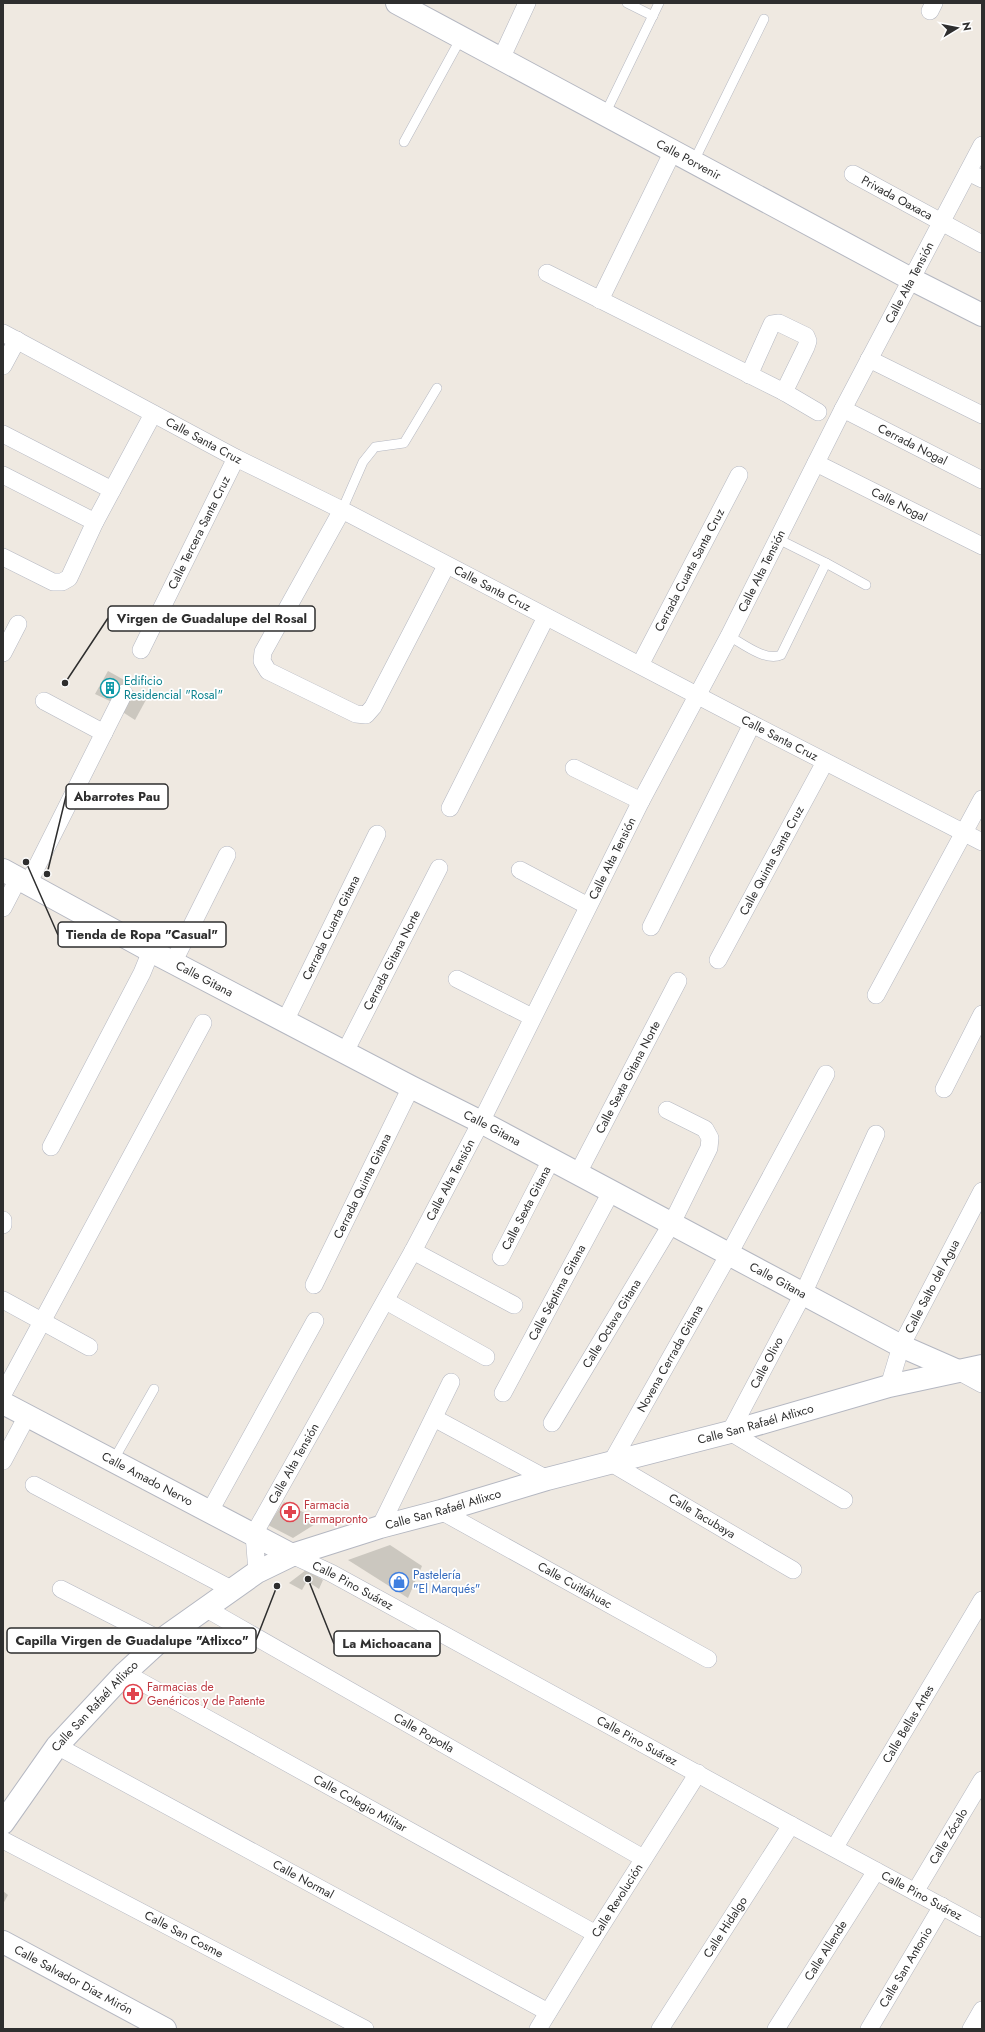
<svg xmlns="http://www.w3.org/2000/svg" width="985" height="2032" font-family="Jost,sans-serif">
	<rect width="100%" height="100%" fill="#efe9e1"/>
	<g fill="#cbc7bf">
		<path d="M108 671 126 681 114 703 95 694Z"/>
		<path d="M132 690 147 698 135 720 121 711Z"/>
		<path d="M284 1502 320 1521 293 1538 268 1525Z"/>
		<path d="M390 1545 422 1566 408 1598 348 1560Z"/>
		<path d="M306 1570 323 1580 319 1589 307 1581 302 1590 289 1583Z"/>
		<path d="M3 1891 8 1895 3 1904Z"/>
	</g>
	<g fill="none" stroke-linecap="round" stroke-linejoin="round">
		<defs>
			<g id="lane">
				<path d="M627 3 653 16"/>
				<path d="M605 114 659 3"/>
				<path d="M404 142 461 38"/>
				<path d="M694 161 764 19"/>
				<path d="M342 510 363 462 375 447 404 443 437 388"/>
				<path d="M778 539 826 563 866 585"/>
				<path d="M729 636C743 644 766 662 781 655L826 563"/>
				<path d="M113 1461 154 1389"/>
			</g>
			<g id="street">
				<path d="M930 11 934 3"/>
				<path d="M501 59 527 3"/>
				<path d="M968 172 982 179"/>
				<path id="s1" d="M853 174 982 244"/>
				<path d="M547 273 784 392 818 412"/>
				<path d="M600 300 673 151"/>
				<path id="s2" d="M3 333 236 458 342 510 752 724 982 842"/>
				<path d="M869 359 982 415"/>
				<path d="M3 366 17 340"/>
				<path d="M749 375 772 324 779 323 806 336 808 341 806 347 784 392"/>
				<path id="s3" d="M843 409 982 480"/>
				<path d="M3 434 112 490"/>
				<path id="s4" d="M816 463 982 546"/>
				<path d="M3 475 95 522"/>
				<path d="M342 510 263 652 262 661 268 671 356 714 366 715 373 707 446 566"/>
				<path d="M3 557 53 582H62L69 578 95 522 153 414"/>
				<path id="s5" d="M141 650 236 458"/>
				<path d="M3 653 18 624"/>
				<path id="s6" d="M640 665 739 475"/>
				<path d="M44 701 104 733"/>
				<path d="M574 768 641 801"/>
				<path d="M450 808 546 617"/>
				<path d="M520 870 588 906"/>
				<path d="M28 884 124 693"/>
				<path d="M3 908 18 879"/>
				<path d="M651 927 752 724"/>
				<path id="s7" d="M718 960 825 762"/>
				<path d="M173 963 227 855"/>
				<path d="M457 979 532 1017"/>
				<path d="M876 995 982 799"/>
				<path id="s8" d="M285 1021 377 834"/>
				<path id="s9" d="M345 1052 439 868"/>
				<path d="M944 1089 982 1014"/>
				<path d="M51 1147 142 973 151 951"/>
				<path id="s10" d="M578 1173 678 981"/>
				<path d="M3 1220V1225"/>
				<path d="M413 1251 514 1305"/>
				<path id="s11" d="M501 1257 551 1160"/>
				<path id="s12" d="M314 1285 411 1087"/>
				<path d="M3 1300 89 1347"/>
				<path d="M386 1301 486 1357"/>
				<path d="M958 1371 982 1384"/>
				<path id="s13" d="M889 1386 901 1346 982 1191"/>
				<path id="s14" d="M503 1393 611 1192"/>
				<path d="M3 1394 203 1023"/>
				<path d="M434 1418 547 1479"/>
				<path id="s15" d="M552 1423 672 1223 709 1148 710 1138 705 1129 667 1110"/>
				<path d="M3 1461 27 1416"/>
				<path d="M34 1485 233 1590"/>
				<path id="s16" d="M844 1500 730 1432 803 1294 876 1134"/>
				<path d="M210 1511 315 1321"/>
				<path id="s17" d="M441 1511 708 1659"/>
				<path d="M380 1527 451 1382"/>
				<path id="s18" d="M292 1555 331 1573 791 1825 982 1928"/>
				<path id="s19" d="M793 1570 611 1463 729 1254 826 1074"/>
				<path id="s20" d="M257 1572 254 1534 413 1251 481 1122 641 801 729 636 843 409 982 145"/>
				<path d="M61 1589 161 1640"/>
				<path id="s21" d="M205 1608 643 1858"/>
				<path id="s22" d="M125 1673 596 1934"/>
				<path id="s23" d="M57 1746 548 2012"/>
				<path id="s24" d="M3 1840 365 2029"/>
				<path id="s25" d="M835 1847 982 1600"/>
				<path id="s26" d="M915 1892 982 1780"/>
				<path id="s27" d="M538 2029 596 1934 698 1773"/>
				<path id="s28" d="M660 2029 791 1825"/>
				<path id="s29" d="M776 2029 876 1871"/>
				<path id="s30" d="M869 2029 942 1906"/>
				<path d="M971 2029 982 2010"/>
			</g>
			<g id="secondary">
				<path id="s31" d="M397 3 911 279 982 315"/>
				<path id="s32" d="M3 870 151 951 411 1087 481 1122 901 1346 958 1371"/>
				<path id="s33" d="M3 1403 292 1555"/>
				<path id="s34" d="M3 1823 57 1746 125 1673 161 1640 257 1572 292 1555 380 1527 441 1511 547 1479 730 1432 889 1386 982 1366"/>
				<path id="s35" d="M3 1942 165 2029"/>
			</g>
		</defs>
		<use href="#lane" stroke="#b4b7c1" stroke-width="10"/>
		<use href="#street" stroke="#b4b7c1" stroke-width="18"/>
		<use href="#secondary" stroke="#b4b7c1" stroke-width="24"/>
		<use href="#lane" stroke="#fff" stroke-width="9"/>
		<use href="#street" stroke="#fff" stroke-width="17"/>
		<use href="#secondary" stroke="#fff" stroke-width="22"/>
	</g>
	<defs>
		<symbol id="building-ring" viewBox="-11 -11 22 22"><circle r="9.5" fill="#fff" stroke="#0f9aa8" stroke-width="1.5"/><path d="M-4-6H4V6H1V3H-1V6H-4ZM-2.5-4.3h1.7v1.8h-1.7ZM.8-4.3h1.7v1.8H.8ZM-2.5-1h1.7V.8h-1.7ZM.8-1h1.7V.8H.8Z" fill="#0f9aa8"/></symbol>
		<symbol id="pharmacy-ring" viewBox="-11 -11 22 22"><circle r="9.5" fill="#fff" stroke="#e0444e" stroke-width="1.5"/><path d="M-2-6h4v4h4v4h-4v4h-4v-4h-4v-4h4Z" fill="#e0444e"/></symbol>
		<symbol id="shop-ring" viewBox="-11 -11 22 22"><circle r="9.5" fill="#fff" stroke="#3f7fe0" stroke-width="1.5"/><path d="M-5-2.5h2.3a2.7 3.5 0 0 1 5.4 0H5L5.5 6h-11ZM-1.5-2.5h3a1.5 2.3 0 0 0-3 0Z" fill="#3f7fe0"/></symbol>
	</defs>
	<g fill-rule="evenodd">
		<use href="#building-ring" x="99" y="677" width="22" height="22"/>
		<use href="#pharmacy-ring" x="279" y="1501" width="22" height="22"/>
		<use href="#shop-ring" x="388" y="1571" width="22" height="22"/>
		<use href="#pharmacy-ring" x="122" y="1683" width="22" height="22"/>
	</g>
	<g text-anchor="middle" stroke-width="3.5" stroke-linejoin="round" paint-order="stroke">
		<g font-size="12" fill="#2e2e2e" stroke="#fff">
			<text dy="4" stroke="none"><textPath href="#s31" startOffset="331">Calle Porvenir</textPath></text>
			<text dy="4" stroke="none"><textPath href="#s1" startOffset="50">Privada Oaxaca</textPath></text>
			<text dy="4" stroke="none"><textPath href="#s20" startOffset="1451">Calle Alta Tensión</textPath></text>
			<text dy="4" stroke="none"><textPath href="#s2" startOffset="228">Calle Santa Cruz</textPath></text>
			<text dy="4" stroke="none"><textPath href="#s3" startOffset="78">Cerrada Nogal</textPath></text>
			<text dy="4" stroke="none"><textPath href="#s4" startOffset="93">Calle Nogal</textPath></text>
			<text dy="4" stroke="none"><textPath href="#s5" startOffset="131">Calle Tercera Santa Cruz</textPath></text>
			<text dy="4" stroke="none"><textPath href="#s6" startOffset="107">Cerrada Cuarta Santa Cruz</textPath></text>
			<text dy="4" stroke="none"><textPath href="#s20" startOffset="1127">Calle Alta Tensión</textPath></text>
			<text dy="4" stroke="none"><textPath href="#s2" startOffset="552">Calle Santa Cruz</textPath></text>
			<text dy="4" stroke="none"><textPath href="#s2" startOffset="876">Calle Santa Cruz</textPath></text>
			<text dy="4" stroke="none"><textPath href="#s20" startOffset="803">Calle Alta Tensión</textPath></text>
			<text dy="4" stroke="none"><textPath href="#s7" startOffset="113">Calle Quinta Santa Cruz</textPath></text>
			<text dy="4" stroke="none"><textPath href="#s8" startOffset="104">Cerrada Cuarta Gitana</textPath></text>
			<text dy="4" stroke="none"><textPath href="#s9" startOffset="103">Cerrada Gitana Norte</textPath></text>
			<text dy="4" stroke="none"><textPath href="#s32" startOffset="229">Calle Gitana</textPath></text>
			<text dy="4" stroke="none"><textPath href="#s10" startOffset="108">Calle Sexta Gitana Norte</textPath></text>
			<text dy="4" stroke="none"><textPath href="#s32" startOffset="553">Calle Gitana</textPath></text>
			<text dy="4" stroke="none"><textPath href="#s20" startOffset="443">Calle Alta Tensión</textPath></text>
			<text dy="4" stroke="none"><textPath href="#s12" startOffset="110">Cerrada Quinta Gitana</textPath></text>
			<text dy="4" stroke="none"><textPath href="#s11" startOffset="55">Calle Sexta Gitana</textPath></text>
			<text dy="4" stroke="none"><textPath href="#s32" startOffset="877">Calle Gitana</textPath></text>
			<text dy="4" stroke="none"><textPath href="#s13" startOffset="109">Calle Salto del Agua</textPath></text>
			<text dy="4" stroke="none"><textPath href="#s14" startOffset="114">Calle Séptima Gitana</textPath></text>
			<text dy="4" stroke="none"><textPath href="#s15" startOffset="116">Calle Octava Gitana</textPath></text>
			<text dy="4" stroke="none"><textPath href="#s19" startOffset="331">Novena Cerrada Gitana</textPath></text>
			<text dy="4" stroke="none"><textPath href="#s16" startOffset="211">Calle Olivo</textPath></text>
			<text dy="4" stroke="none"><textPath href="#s34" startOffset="881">Calle San Rafaél Atlixco</textPath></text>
			<text dy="4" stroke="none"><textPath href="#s20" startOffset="119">Calle Alta Tensión</textPath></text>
			<text dy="4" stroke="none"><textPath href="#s33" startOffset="163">Calle Amado Nervo</textPath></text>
			<text dy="4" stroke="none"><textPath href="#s34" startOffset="557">Calle San Rafaél Atlixco</textPath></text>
			<text transform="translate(702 1516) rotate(31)" y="4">Calle Tacubaya</text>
			<text dy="4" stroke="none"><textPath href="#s17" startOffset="153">Calle Cuitláhuac</textPath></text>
			<text dy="4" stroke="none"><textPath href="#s18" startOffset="68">Calle Pino Suárez</textPath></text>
			<text dy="4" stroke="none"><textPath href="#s34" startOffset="149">Calle San Rafaél Atlixco</textPath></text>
			<text dy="4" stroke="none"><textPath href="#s25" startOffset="143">Calle Bellas Artes</textPath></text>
			<text dy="4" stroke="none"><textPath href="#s21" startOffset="252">Calle Popotla</textPath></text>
			<text dy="4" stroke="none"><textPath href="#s18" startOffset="392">Calle Pino Suárez</textPath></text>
			<text dy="4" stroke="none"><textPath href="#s22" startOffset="269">Calle Colegio Militar</textPath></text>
			<text dy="4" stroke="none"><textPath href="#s26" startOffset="65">Calle Zócalo</textPath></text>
			<text dy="4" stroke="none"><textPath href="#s23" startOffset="280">Calle Normal</textPath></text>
			<text dy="4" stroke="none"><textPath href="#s18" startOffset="716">Calle Pino Suárez</textPath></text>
			<text dy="4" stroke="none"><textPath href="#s27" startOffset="151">Calle Revolución</textPath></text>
			<text dy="4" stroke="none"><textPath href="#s28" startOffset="121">Calle Hidalgo</textPath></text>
			<text dy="4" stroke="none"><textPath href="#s24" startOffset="204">Calle San Cosme</textPath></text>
			<text dy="4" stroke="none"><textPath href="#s29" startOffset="93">Calle Allende</textPath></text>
			<text dy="4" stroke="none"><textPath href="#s30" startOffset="72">Calle San Antonio</textPath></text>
			<text dy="4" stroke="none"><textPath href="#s35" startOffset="80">Calle Salvador Díaz Mirón</textPath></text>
		</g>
		<g font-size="12" fill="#0d838f" stroke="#fff" text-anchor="start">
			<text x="124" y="685">Edificio<tspan x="124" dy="14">Residencial "Rosal"</tspan></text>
		</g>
		<g font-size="12" fill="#be3a42" stroke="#fff" text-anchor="start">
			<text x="304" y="1509">Farmacia<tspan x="304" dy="14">Farmapronto</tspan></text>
			<text x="147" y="1691">Farmacias de<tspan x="147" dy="14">Genéricos y de Patente</tspan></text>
		</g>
		<g font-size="12" fill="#366cbe" stroke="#fff" text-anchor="start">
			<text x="413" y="1579">Pastelería<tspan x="413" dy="14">"El Marqués"</tspan></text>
		</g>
	</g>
	<path fill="none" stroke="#2e2e2e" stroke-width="1.5" d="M65 683L108 618M47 874L66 796M26 862L58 935M277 1586L256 1640M308 1579L334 1644"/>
	<g fill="#2e2e2e" stroke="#fff" stroke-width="1.5">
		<circle cx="65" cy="683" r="4"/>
		<circle cx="47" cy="874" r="4"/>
		<circle cx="26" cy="862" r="4"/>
		<circle cx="277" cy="1586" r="4"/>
		<circle cx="308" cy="1579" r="4"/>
	</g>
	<g fill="#fff" stroke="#2e2e2e" stroke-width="1.5">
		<rect x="108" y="606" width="207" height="25" rx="4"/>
		<rect x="66" y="784" width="102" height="25" rx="4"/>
		<rect x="58" y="922" width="168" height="25" rx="4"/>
		<rect x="7" y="1628" width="249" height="25" rx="4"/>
		<rect x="334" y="1631" width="106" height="25" rx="4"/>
	</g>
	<g font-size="13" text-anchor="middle" font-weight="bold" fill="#2e2e2e">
		<text x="212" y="623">Virgen de Guadalupe del Rosal</text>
		<text x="117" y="801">Abarrotes Pau</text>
		<text x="142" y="939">Tienda de Ropa "Casual"</text>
		<text x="132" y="1645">Capilla Virgen de Guadalupe "Atlixco"</text>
		<text x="387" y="1648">La Michoacana</text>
	</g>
	<rect width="985" height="2032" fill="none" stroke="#2e2e2e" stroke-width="8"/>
	<g transform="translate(957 28) rotate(80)" stroke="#ffffff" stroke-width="3" paint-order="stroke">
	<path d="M0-3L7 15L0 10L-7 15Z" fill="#2e2e2e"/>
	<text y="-6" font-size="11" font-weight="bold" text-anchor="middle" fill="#2e2e2e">N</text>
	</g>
</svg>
